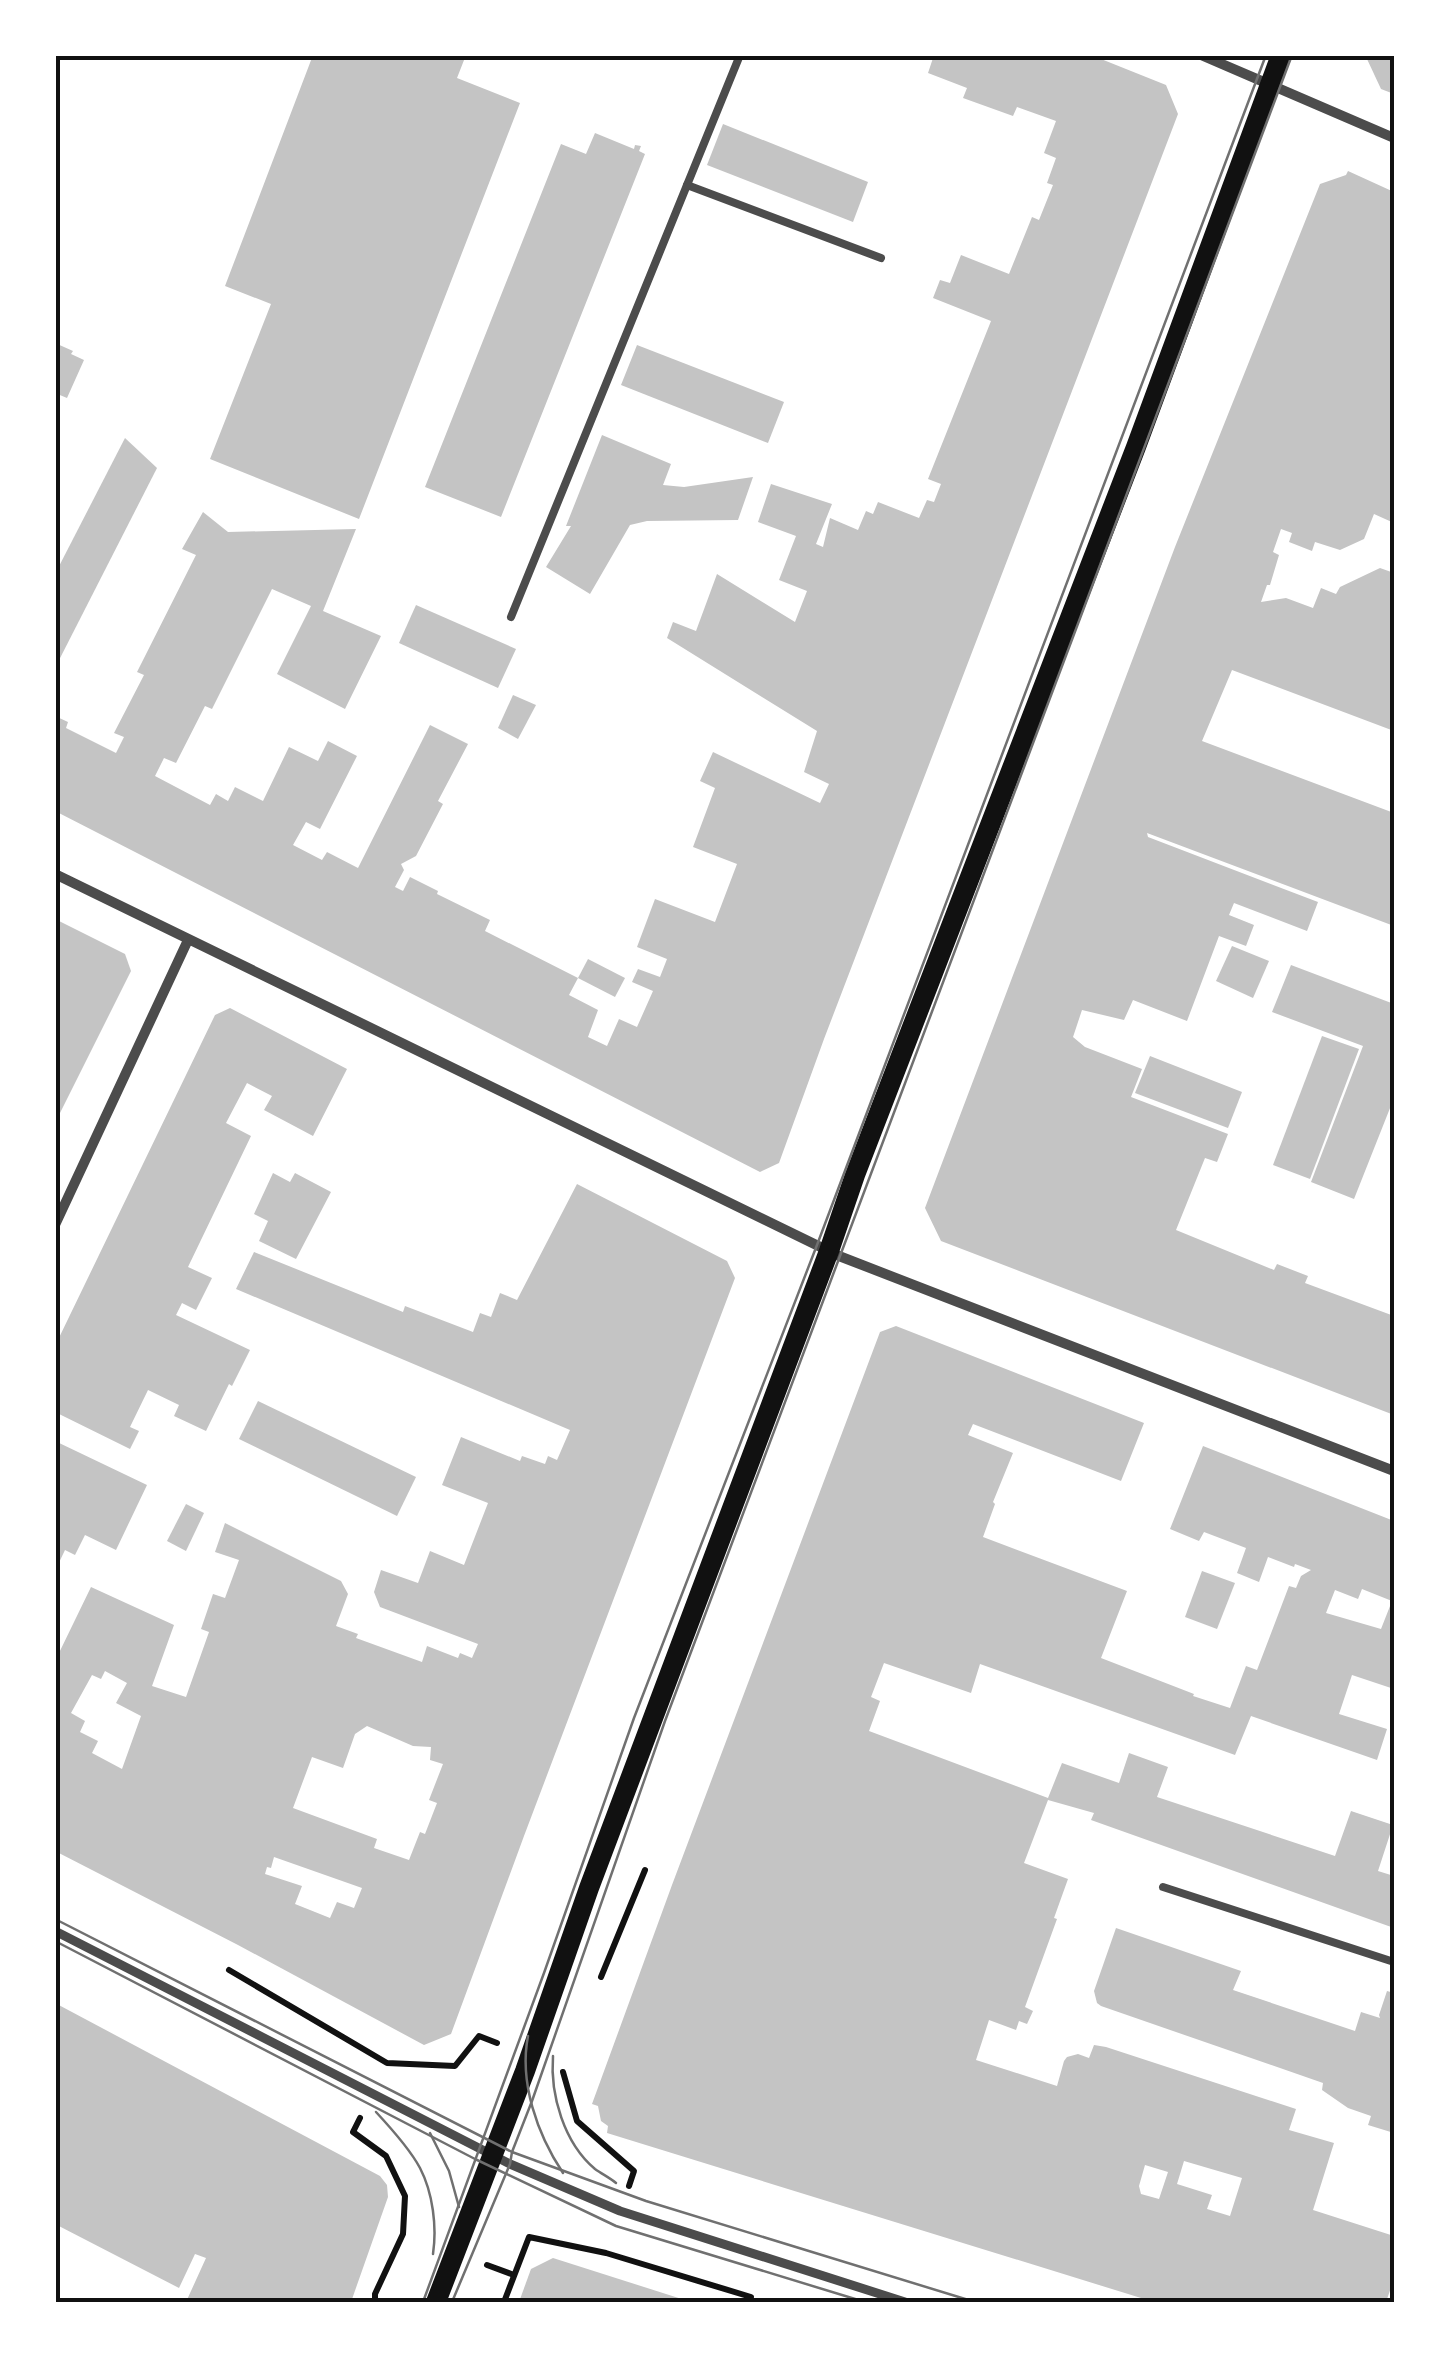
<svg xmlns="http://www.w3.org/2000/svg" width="1449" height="2357" font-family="Inter,sans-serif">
	<rect width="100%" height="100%" fill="#fff"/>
	<g fill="#c4c4c4" fill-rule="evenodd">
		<path d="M313 55H466L457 78 520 103 359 519 210 459 271 304 225 286Z"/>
		<path d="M934 55H1091L1166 85 1178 114 824 1039 779 1163 760 1172 55 811V716L68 722 66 728 116 753 124 737 114 733 144 675 137 672 196 555 182 549 203 512 228 532 356 529 323 611 381 636 345 709 277 674 311 606 272 589 212 709 205 706 176 763 164 758 155 776 210 805 216 794 228 801 235 787 263 801 289 747 318 761 328 741 357 756 320 829 306 822 293 845 322 860 327 852 358 868 430 725 468 744 438 801 443 804 416 856 401 864 404 870 395 887 403 891 410 877 438 891 437 894 490 920 485 931 578 978 569 995 598 1010 588 1037 607 1046 619 1019 637 1027 653 991 632 982 638 969 660 977 667 959 637 947 655 899 715 922 737 864 693 847 715 788 700 781 713 752 820 803 829 784 804 772 817 731 667 638 673 622 696 631 717 574 795 622 807 591 779 580 796 536 758 522 771 484 832 504 816 544 823 547 830 518 858 530 866 511 873 514 878 502 919 518 927 500 934 502 941 484 928 479 991 321 933 298 940 280 950 283 961 255 1009 274 1032 217 1039 220 1053 185 1047 183 1056 158 1044 153 1056 121 1017 107 1013 116 963 98 967 88 928 73Z"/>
		<path d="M1369 55H1394V94L1381 89 1367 59Z"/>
		<path d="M723 124 868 182 853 222 707 165Z"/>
		<path d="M595 133 634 149 635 145 641 146 639 151 645 154 501 517 425 487 561 144 586 154Z"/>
		<path d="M1348 171 1394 192V523L1374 514 1364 539 1340 550 1315 542 1312 551 1289 542 1292 533 1281 529 1273 552 1279 555 1270 585H1267L1261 602 1286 598 1313 608 1321 588 1336 594 1340 587 1380 568 1394 573V731L1232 670 1202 741 1394 813V926L1147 833 1148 837 1318 902 1307 931 1234 903 1229 915 1254 925 1246 946 1219 936 1187 1021 1133 1000 1124 1020 1082 1010 1073 1037 1085 1047 1142 1069 1131 1097 1228 1134 1217 1162 1205 1158 1176 1230 1274 1270 1277 1264 1308 1276 1305 1283 1394 1316V1415L941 1241 925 1208 1175 547 1320 184 1346 175Z"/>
		<path d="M55 343 73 351 71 354 84 360 67 398 55 393Z"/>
		<path d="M637 345 784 402 768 443 621 385Z"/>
		<path d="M602 435 671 464 663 485 684 487 753 477 738 520 647 521 630 525 590 594 546 567 571 526H566Z"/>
		<path d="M125 438 157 468 55 668V574Z"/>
		<path d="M416 605 516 649 498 688 399 643Z"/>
		<path d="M513 695 536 705 518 739 498 728Z"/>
		<path d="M55 919 125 954 131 971 55 1123Z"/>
		<path d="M1232 946 1269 961 1253 998 1216 981Z"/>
		<path d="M588 959 625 978 615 997 578 978Z"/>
		<path d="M1291 965 1394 1004V1098L1354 1199 1311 1182 1363 1046 1272 1012Z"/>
		<path d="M230 1008 347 1069 313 1136 264 1110 272 1096 247 1083 226 1123 251 1136 188 1267 212 1278 196 1310 182 1303 176 1315 250 1350 232 1386 229 1384 206 1431 174 1416 179 1405 148 1390 130 1427 139 1431 130 1449 55 1412V1346L215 1015Z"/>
		<path d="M1322 1036 1359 1049 1310 1179 1273 1165Z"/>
		<path d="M1150 1056 1242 1092 1228 1128 1135 1093Z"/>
		<path d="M273 1173 290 1182 295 1173 331 1192 296 1259 259 1241 268 1221 254 1214Z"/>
		<path d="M577 1184 727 1261 735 1278 524 1836 451 2034 424 2045 238 1945 55 1851V1654L58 1655 91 1587 174 1625 152 1686 186 1697 209 1632 201 1629 213 1594 225 1598 239 1560 215 1552 225 1523 341 1581 348 1594 336 1626 358 1634 356 1638 422 1662 427 1646 458 1658 460 1653 472 1658 478 1644 380 1607 374 1592 381 1570 418 1583 430 1551 464 1565 488 1503 442 1485 461 1437 520 1461 522 1456 545 1464 548 1456 557 1460 570 1430 236 1289 254 1252 403 1312 405 1306 473 1332 480 1313 491 1317 500 1293 517 1300ZM105 1671 127 1683 116 1703 141 1716 122 1769 92 1753 98 1741 80 1732 85 1721 71 1713 92 1675 101 1679ZM367 1726 413 1746 431 1747 430 1760 443 1764 429 1800 437 1803 425 1834 420 1832 409 1860 374 1848 377 1839 293 1808 312 1757 343 1768 355 1734ZM274 1857 362 1888 354 1908 337 1902 330 1918 295 1904 302 1886 265 1874 267 1867 271 1868Z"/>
		<path d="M896 1326 1144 1423 1121 1481 973 1424 968 1435 1013 1453 993 1502 995 1504 983 1537 1127 1591 1101 1658 1194 1694 1193 1696 1230 1708 1246 1666 1257 1670 1289 1586 1296 1588 1301 1576 1311 1570 1295 1564 1294 1567 1268 1557 1259 1582 1237 1573 1246 1548 1204 1532 1199 1541 1170 1529 1203 1446 1394 1521V1689L1352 1675 1339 1714 1387 1729 1377 1760 1251 1716 1235 1755 980 1664 971 1693 884 1663 871 1697 880 1701 869 1731 1048 1798 1062 1763 1119 1783 1129 1753 1168 1767 1157 1797 1335 1856 1351 1811 1393 1825 1378 1871 1394 1876V1928L1091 1820 1094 1813 1048 1800 1024 1863 1068 1879 1054 1918 1057 1919 1025 2007 1033 2011 1027 2024 1019 2021 1016 2030 989 2020 976 2060 1057 2086 1064 2061 1067 2057 1078 2054 1089 2058 1094 2045 1106 2047 1296 2109 1289 2130 1334 2143 1313 2210 1394 2236V2279L1386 2302H1154L607 2133 608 2126 601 2121 598 2106 592 2104 672 1885 880 1332ZM1362 1589 1392 1601 1381 1629 1326 1613 1335 1590 1358 1599ZM1184 2161 1242 2178 1230 2216 1207 2209 1212 2195 1177 2184ZM1145 2165 1168 2172 1159 2199 1141 2194 1139 2186Z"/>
		<path d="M258 1401 416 1477 397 1516 239 1439Z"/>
		<path d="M55 1441 147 1485 116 1550 85 1535 75 1555 65 1550 55 1571Z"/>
		<path d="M186 1504 204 1513 186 1551 167 1541Z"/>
		<path d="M1202 1571 1235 1583 1217 1629 1185 1617Z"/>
		<path d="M1116 1928 1241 1971 1233 1990 1355 2031 1361 2012 1380 2018 1379 2015 1387 1991 1394 1993V2133L1368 2125 1371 2116 1348 2108 1322 2090 1323 2083 1101 2006 1097 2003 1094 1991Z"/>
		<path d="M55 2003 380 2176 387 2185 388 2197 351 2302H186L206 2258 195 2254 179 2288 55 2224Z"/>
		<path d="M553 2258 688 2301V2302H519L531 2269Z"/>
	</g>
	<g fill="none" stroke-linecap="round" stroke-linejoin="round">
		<g stroke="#111" stroke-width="6">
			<path d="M229 1970 387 2063 455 2066 479 2036 497 2043"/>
			<path d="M601 1977 645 1870"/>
			<path d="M563 2072 577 2121 634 2171 629 2186"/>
			<path d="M360 2118 353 2132 386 2156 405 2196 403 2234 375 2294V2302"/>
			<path d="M487 2265 514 2275"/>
			<path d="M504 2302 529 2237 606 2253 751 2297"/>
		</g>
		<g stroke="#4c4c4c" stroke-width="8">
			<path d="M687 185 881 258"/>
			<path d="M511 617 740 55"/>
			<path d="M1163 1887 1394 1962"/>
		</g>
		<path stroke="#4c4c4c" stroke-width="9" d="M55 1931 510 2164 620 2211 905 2302"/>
		<g stroke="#4c4c4c" stroke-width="10">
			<path d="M1201 55 1394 138"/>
			<path d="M55 874 839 1256 1394 1471"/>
			<path d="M55 1225 188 940"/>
		</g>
		<path stroke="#111" stroke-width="20" d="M436 2302 525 2071 589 1888 829 1251 855 1175 1136 447 1281 55"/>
		<g stroke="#707070" stroke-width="2.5">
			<path d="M55 1919 512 2152 646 2201 975 2302"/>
			<path d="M55 1941 475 2159 616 2226 865 2302"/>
			<path d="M528 2036C519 2082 537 2134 563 2173"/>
			<path d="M553 2056C550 2095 564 2143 595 2169 602 2174 610 2178 616 2183"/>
			<path d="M376 2112C389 2126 411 2151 420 2168 433 2193 437 2227 433 2254"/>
			<path d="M430 2133 449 2171 459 2207"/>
			<path d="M423 2302 544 1973 634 1718 817 1245 1266 55"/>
			<path d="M452 2302 510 2164 512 2152 532 2101 665 1721 1292 55"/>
		</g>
	</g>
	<rect width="1449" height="2357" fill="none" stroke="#ffffff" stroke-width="115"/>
	<rect x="58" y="58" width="1334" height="2242" fill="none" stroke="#111" stroke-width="4"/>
</svg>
